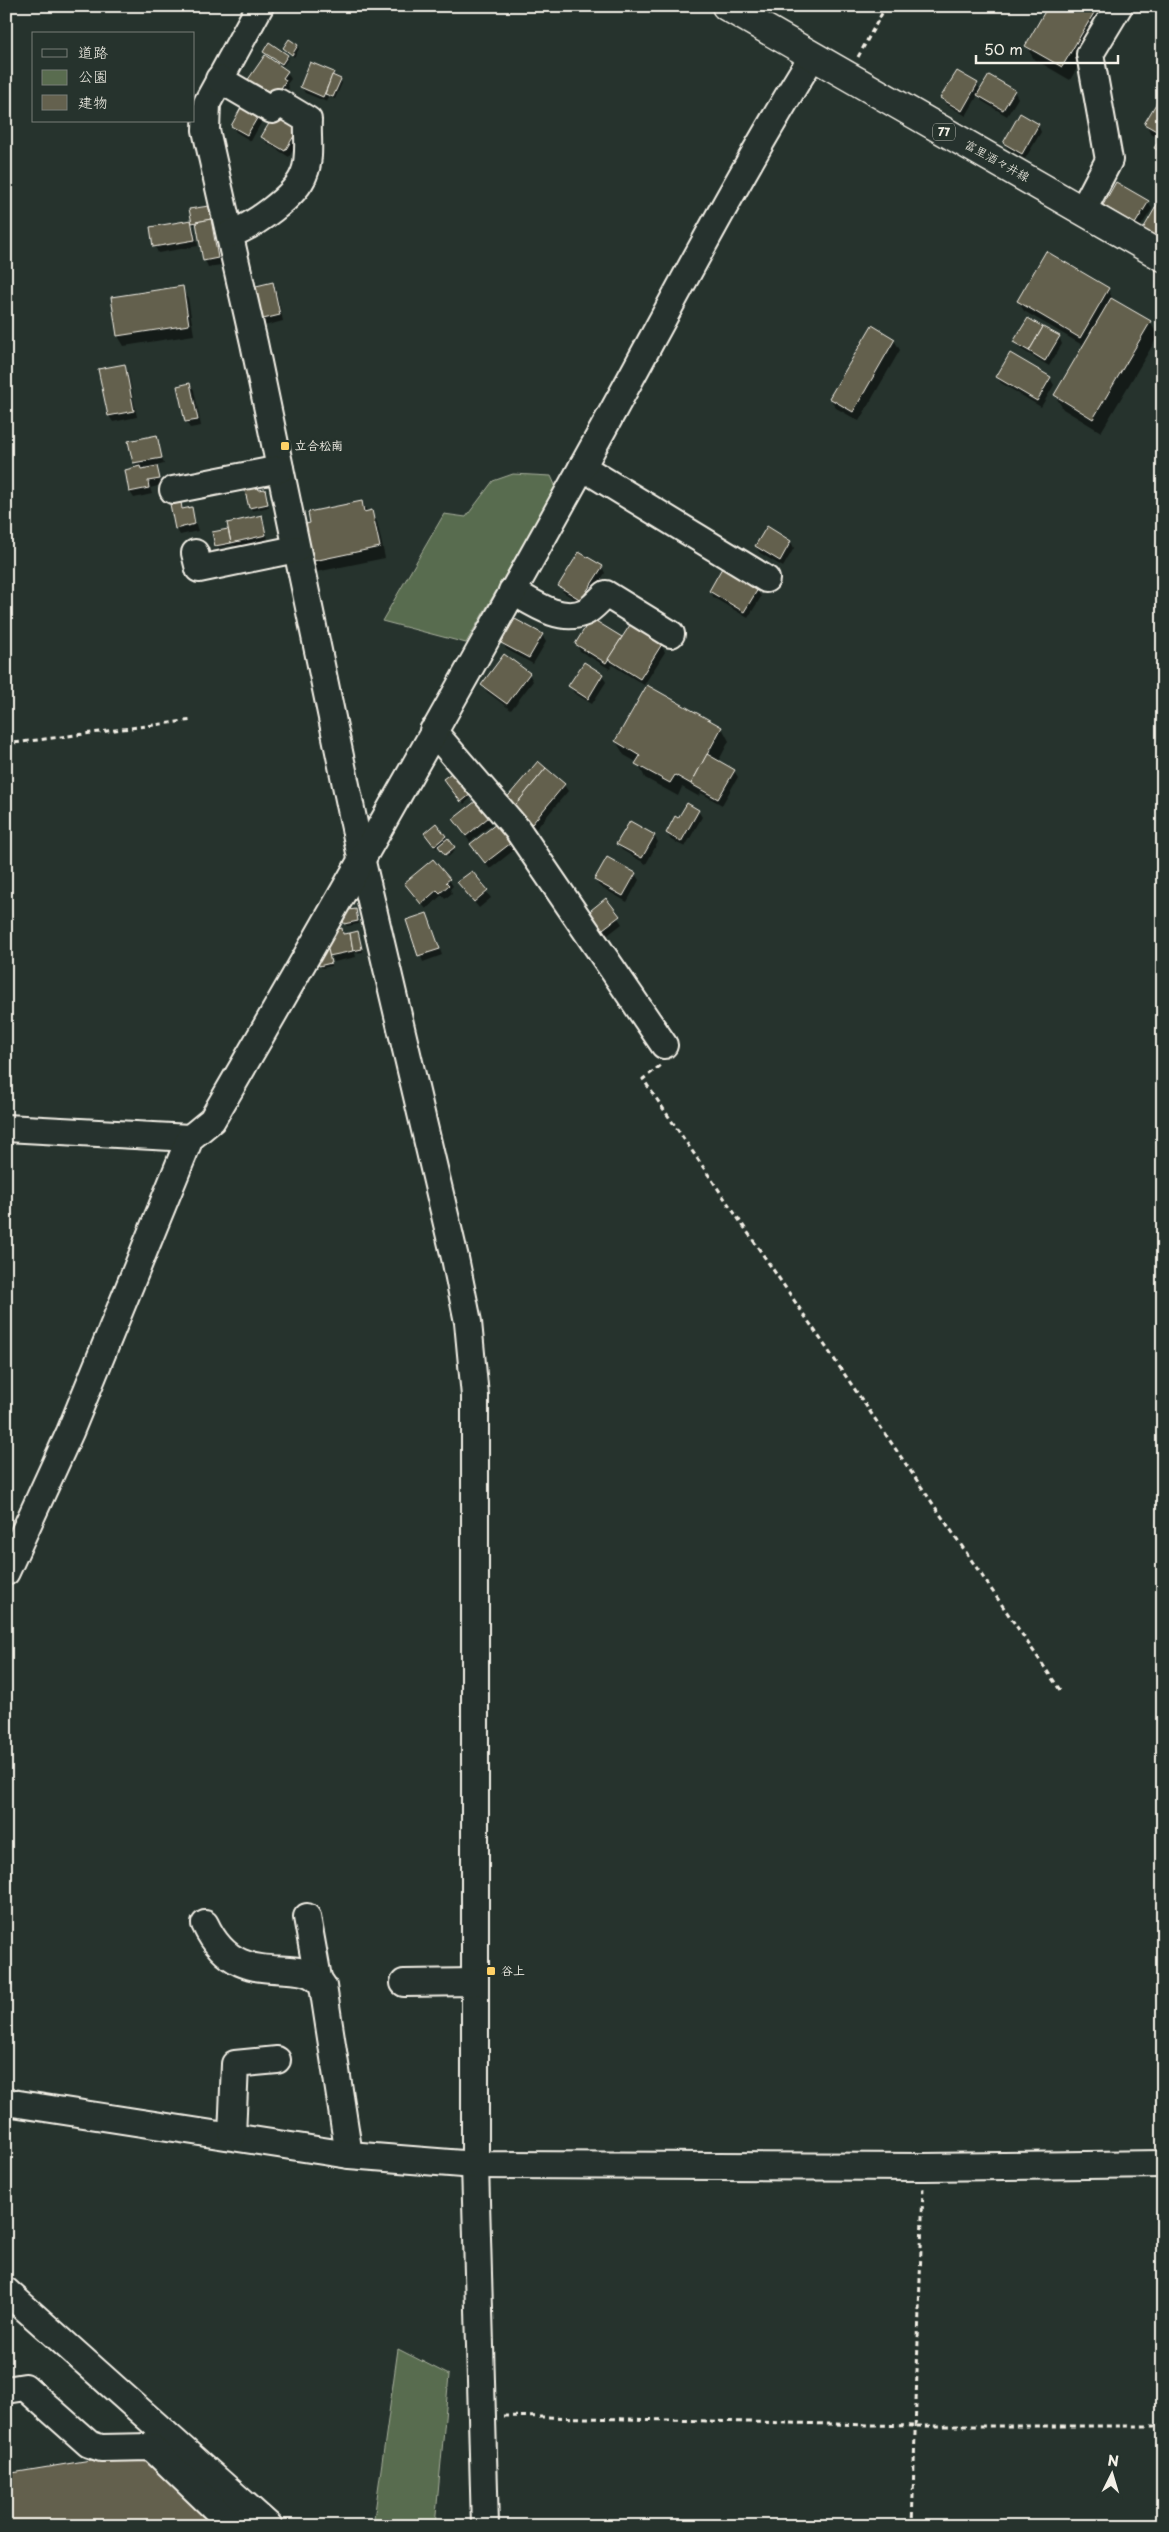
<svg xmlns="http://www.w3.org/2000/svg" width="1169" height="2532" font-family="'Playpen Sans','Klee One',sans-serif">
	<rect width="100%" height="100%" fill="#26332d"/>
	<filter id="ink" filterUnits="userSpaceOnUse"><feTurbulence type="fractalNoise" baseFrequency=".02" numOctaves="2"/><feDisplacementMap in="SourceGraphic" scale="10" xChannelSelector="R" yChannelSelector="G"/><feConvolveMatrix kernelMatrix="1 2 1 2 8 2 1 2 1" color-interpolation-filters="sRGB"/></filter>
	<g filter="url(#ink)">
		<g fill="#596c4f" stroke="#a6ae9c">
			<path d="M513 474 551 476 556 487 466 643 382 621 444 514 466 517 493 481Z"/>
			<path d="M398 2349 449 2375 435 2526H373Z"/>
		</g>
		<g fill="#0007">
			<path d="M1050 6H1114L1070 80 1034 59 1026 46Z"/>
			<path d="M297 46 299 49 294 57 284 48Z"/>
			<path d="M264 52 287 55 289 58 283 66Z"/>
			<path d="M287 72 291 79 287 84 289 88 284 95 252 88Z"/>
			<path d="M333 73 342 83 335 99 329 97 327 102 305 93 301 86Z"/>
			<path d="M977 84 981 91H1014L1018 98 1007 116 982 101 978 95 966 116 946 104 942 98Z"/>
			<path d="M1163 95V156L1156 148 1160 139 1151 134 1146 124Z"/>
			<path d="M258 116 261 123 251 141 236 132 232 126Z"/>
			<path d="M1038 125 1041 132 1025 159 1008 149 1004 143Z"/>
			<path d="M304 131 289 157 267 143 263 137Z"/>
			<path d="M1148 202 1152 209 1139 229 1108 211 1104 205Z"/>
			<path d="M209 207 221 265 208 267 205 260 198 224 193 225 191 210Z"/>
			<path d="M1163 207V243L1148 235 1145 229Z"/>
			<path d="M191 221 194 228 198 246 158 253 155 246Z"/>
			<path d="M273 284 276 290 283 321 264 326 260 319Z"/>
			<path d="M182 288 188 298 194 335 124 346 118 336 112 298Z"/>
			<path d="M1108 289 1113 300 1150 322 1158 336 1101 432 1063 409 1055 395 1084 346 1024 311 1018 301Z"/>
			<path d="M872 327 894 340 900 350 859 421 836 408 830 398Z"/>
			<path d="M1059 337 1062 344 1049 366 1019 348 1015 342Z"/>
			<path d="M124 365 128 372 137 417 113 422 109 416 100 370Z"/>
			<path d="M997 377 1050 378 1054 385 1041 407 1001 383Z"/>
			<path d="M190 384 194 390 201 426 190 428 186 422Z"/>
			<path d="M156 437 164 464 155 466 162 485 150 488 152 494 134 498 130 492 137 468 130 442Z"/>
			<path d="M246 488 259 491 265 490 269 507 252 511Z"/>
			<path d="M362 502 368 513 371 512 377 522 385 558 316 572 310 561 312 524Z"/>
			<path d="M180 503 184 510 191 508 198 531 180 535 176 528Z"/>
			<path d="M261 517 269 542 236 549 234 545 218 548 216 546 227 530 230 535Z"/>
			<path d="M791 542 794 548 783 567 760 553 756 546Z"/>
			<path d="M602 567 605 573 585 606 563 592 560 586Z"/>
			<path d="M757 590 761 597 748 618 714 598 710 591Z"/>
			<path d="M591 620 622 639 661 645 665 652 644 685 612 665 610 669 580 651 576 644Z"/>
			<path d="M542 635 546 642 533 664 506 649 503 643Z"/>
			<path d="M584 664 602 675 606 682 592 704 574 693 570 686Z"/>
			<path d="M529 674 533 681 511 710 487 692 483 685Z"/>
			<path d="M722 728 729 741 718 762 734 771 738 777 722 805 701 793 698 796 682 787 678 796 645 778 638 763 624 755 616 741Z"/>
			<path d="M446 782 470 794 472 797 464 804Z"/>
			<path d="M564 785 568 791 536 829 510 807Z"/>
			<path d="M476 803 492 824 470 842 454 820Z"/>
			<path d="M698 811 702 817 685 847 671 840 667 833Z"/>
			<path d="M427 836H445L455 851 448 857 439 845 436 848Z"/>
			<path d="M654 836 658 842 646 864 622 850 618 844Z"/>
			<path d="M510 843 514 850 490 869 472 845Z"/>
			<path d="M433 860 449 880 453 886 450 889 452 893 445 899 442 895 426 909 406 884Z"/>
			<path d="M472 872 491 898 479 908 459 883Z"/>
			<path d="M635 874 639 880 627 902 599 886 595 880Z"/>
			<path d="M606 900 622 924 604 938 587 914Z"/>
			<path d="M357 913 359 924 347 926 345 923Z"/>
			<path d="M427 914 442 955 423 962 407 921Z"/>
			<path d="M341 929 345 935 358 933 363 952 355 953 356 957 334 962 329 954 331 966 322 968 320 965Z"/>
			<path d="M206 2514 213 2526H6Z"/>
		</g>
		<g fill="#64614e" stroke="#f4f1e8">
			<path d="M1048 6H1098L1062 67 1025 46Z"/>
			<path d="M289 39 298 45 292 55 283 48Z"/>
			<path d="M269 42 288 55 282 64 263 52Z"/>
			<path d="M265 55 288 71 283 78 286 80 280 90 277 87 270 97 247 81Z"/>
			<path d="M310 62 334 72 323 97 300 87Z"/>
			<path d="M957 71 978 83 962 111 940 98Z"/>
			<path d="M332 75 341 79 333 97 325 94Z"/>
			<path d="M989 75 1015 90 1003 110 977 95Z"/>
			<path d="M1163 92V128L1160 133 1144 124Z"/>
			<path d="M242 106 259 115 247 135 231 126Z"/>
			<path d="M277 110 301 124 285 151 261 137Z"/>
			<path d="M1020 113 1039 124 1022 154 1003 143Z"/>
			<path d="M1163 133V153L1154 148Z"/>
			<path d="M1116 182 1149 201 1135 224 1103 205Z"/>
			<path d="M1158 203 1163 205V240L1143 229Z"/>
			<path d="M209 206 211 219 192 223 189 209Z"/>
			<path d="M211 219 218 258 203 261 196 222Z"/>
			<path d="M191 220 195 240 153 247 150 227Z"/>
			<path d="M1046 251 1109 288 1080 338 1017 301Z"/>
			<path d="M273 282 280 315 259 320 252 287Z"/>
			<path d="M183 286 189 325 117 336 111 297Z"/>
			<path d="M1111 298 1151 321 1093 419 1054 395Z"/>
			<path d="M1028 318 1043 327 1029 351 1013 342Z"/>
			<path d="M872 325 895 339 853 412 829 398Z"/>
			<path d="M1043 327 1060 336 1045 361 1029 351Z"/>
			<path d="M1010 353 1051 377 1037 401 996 377Z"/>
			<path d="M125 364 134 411 108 416 98 369Z"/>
			<path d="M190 383 198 420 185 422 177 386Z"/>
			<path d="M157 435 162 458 133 463 128 441Z"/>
			<path d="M140 466 141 469 157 466 160 479 148 481 149 488 129 492 125 470Z"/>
			<path d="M257 484 259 490 265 489 268 504 249 508 244 487Z"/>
			<path d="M362 501 364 512 372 510 380 547 309 562 302 525 310 523 308 512Z"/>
			<path d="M181 502 182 509 192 507 195 524 175 529 170 504Z"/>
			<path d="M262 515 266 535 231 543 227 523Z"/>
			<path d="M767 526 791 541 780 561 755 546Z"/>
			<path d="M228 529 231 543 215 546 212 532Z"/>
			<path d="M579 552 603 566 581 600 558 586Z"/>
			<path d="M722 568 758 589 744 612 709 591Z"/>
			<path d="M591 618 622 637 606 663 575 644Z"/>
			<path d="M515 619 543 634 529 658 501 643Z"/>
			<path d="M630 625 662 644 640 679 608 659Z"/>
			<path d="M504 654 530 673 507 704 481 685Z"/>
			<path d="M584 662 603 674 588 699 568 686Z"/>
			<path d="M647 685 722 727 691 784 675 775 670 783 635 764 640 756 615 741Z"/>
			<path d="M707 754 735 770 718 799 691 784Z"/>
			<path d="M538 761 546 768 513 808 504 801Z"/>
			<path d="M546 768 565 784 532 824 513 808Z"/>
			<path d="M454 771 471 794 461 802 443 779Z"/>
			<path d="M476 801 489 817 466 836 453 819Z"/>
			<path d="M687 803 699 810 681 842 666 833 675 816 678 818Z"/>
			<path d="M630 821 655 835 642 858 616 844Z"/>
			<path d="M436 823 446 836 434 846 424 833Z"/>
			<path d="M496 824 511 843 485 863 470 844Z"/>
			<path d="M448 838 455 847 445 855 438 846Z"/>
			<path d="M607 857 636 873 623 896 594 880Z"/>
			<path d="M433 859 450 879 446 882 449 885 440 893 437 890 421 904 404 883Z"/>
			<path d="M472 871 488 890 474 902 457 882Z"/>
			<path d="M606 898 620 916 599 932 586 914Z"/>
			<path d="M356 909 358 921 344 924 341 911Z"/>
			<path d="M427 913 440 949 418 956 406 920Z"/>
			<path d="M342 928 343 934 350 933 353 951 329 956 324 932Z"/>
			<path d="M358 931 362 949 353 951 350 933Z"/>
			<path d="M327 945 331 963 319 966 315 948Z"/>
			<path d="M139 2452 207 2514 209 2526H6V2474Z"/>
		</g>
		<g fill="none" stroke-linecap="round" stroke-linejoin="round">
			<defs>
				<g id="minor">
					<path d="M260 6 207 103 206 130 254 343 362 862 455 1258 468 1322 475 1396V2165L485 2526"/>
					<path d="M219 79 272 110 278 102 308 120C307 137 311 158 304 174 296 196 252 227 230 234"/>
					<path d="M1083 210 1109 160 1090 54 1119 6"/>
					<path d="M582 467 766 579"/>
					<path d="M173 490 280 469"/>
					<path d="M195 553 199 569 296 549"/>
					<path d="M512 591C533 603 560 623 585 612 592 609 600 599 606 594L671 634"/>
					<path d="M433 731 517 829 664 1045"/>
					<path d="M6 1128 190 1138"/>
					<path d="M6 1572 70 1432 190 1138 212 1120C337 905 460 687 581 469 658 331 729 190 812 57"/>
					<path d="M307 1917 318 1978"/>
					<path d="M205 1924C239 1997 302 1950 323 1986L349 2155"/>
					<path d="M404 1983 475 1982"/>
					<path d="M6 2102 349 2155 475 2165 924 2167 1163 2164"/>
					<path d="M232 2136 235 2064 277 2060"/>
					<path d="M6 2291 269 2526"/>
					<path d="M6 2390 25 2387 89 2444 101 2448 151 2447 228 2521 230 2526"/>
				</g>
				<path id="major" d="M726 6 1163 257"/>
			</defs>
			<use href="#minor" stroke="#f4f1e8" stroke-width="30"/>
			<use href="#major" stroke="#f4f1e8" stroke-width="31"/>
			<g stroke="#f4f1e8" stroke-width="3" stroke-dasharray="5 4" stroke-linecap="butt">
				<path d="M858 57 886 6"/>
				<path d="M6 744 193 720"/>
				<path d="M660 1066 643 1079 1060 1690"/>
				<path d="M503 2416 914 2426H1163"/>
				<path d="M912 2526 923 2187"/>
			</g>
			<use href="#minor" stroke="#26332d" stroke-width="26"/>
			<use href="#major" stroke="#26332d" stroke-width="28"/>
		</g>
	</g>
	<g fill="#ffd166" stroke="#26332d" stroke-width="2">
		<rect x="280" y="441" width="10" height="10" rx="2.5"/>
		<rect x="486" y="1966" width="10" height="10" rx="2.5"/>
	</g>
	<g text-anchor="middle" stroke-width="4.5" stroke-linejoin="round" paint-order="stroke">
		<rect fill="#26332d" stroke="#b6b8b0" stroke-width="1" x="933" y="123.5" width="22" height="17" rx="4"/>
		<g font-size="11" font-weight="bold" fill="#f4f1e8">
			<text x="944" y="136">77</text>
		</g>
		<g font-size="12" fill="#f4f1e8" stroke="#26332d">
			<text transform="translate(997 161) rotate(29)" y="4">富里酒々井線</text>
		</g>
		<g font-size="12" font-weight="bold" fill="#f4f1e8" stroke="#26332d" text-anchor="start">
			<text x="295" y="450">立合松南</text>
			<text x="501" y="1975">谷上</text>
		</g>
	</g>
	<rect width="1169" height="2532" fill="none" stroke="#26332d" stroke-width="25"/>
	<rect x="12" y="12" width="1144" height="2507" fill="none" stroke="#f4f1e8" stroke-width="2" filter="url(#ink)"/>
	<rect x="32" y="32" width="162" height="90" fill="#26332d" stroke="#787f78"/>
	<rect x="42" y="49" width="25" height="8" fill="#26332d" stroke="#787f78"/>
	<text x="78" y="58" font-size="15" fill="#f4f1e8">道路</text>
	<rect x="42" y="70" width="25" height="15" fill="#596c4f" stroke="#787f78"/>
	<text x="78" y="82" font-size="15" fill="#f4f1e8">公園</text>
	<rect x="42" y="95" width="25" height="15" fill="#64614e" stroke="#787f78"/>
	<text x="78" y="108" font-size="15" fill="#f4f1e8">建物</text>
	<g transform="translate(1112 2474) rotate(5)" stroke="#26332d" stroke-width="4" paint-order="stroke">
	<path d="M0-4L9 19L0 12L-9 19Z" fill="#f4f1e8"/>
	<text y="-8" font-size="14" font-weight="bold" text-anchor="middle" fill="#f4f1e8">N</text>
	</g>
	<path d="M976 55v8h142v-8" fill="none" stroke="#f4f1e8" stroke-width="2.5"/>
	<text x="984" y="55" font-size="15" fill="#f4f1e8" stroke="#26332d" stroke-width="4" paint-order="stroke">50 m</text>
</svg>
